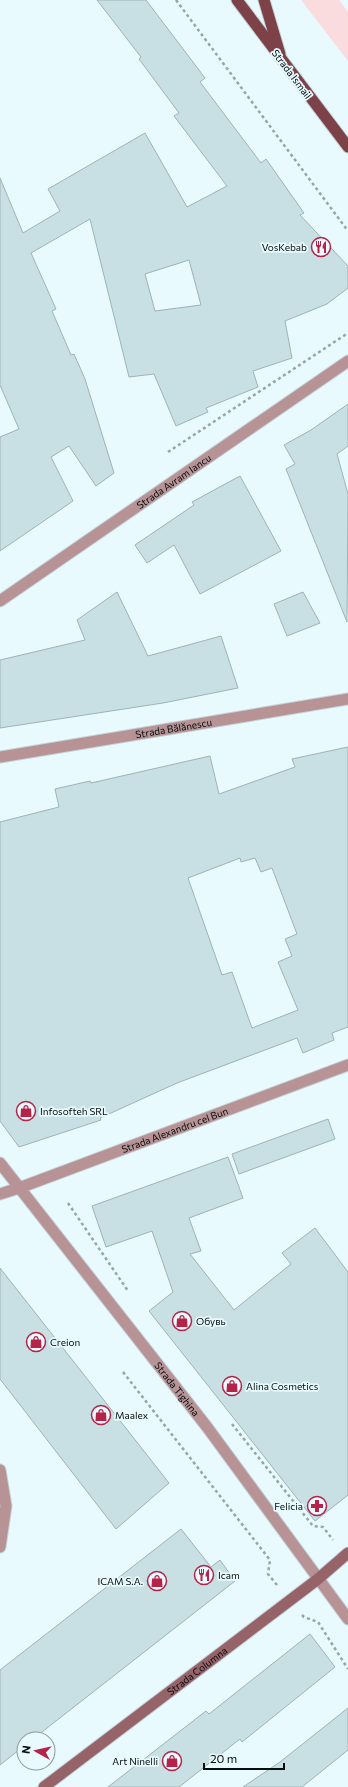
<svg xmlns="http://www.w3.org/2000/svg" width="348" height="1787" font-family="Commissioner,sans-serif">
	<rect width="100%" height="100%" fill="#e8fafd"/>
	<path fill="#fbdcde" d="M301 0H339L348 12V61Z"/>
	<g fill="#c8dfe3" stroke="#9db3b7" fill-rule="evenodd">
		<path d="M97 0H146L205 78 200 82 261 163 266 159 304 213 300 215 348 266V288L327 304 285 321 292 358 253 371 258 387 206 408 208 412 176 426 154 374 129 377 90 219 31 253 56 309 52 311 71 355 74 354 85 379 114 473 96 486 69 446 51 457 73 501 0 551V437L19 429 0 385V178L23 233 60 211 48 189 145 133 187 207 227 186 174 116 179 113 139 59 141 57ZM189 260 201 305 155 311 145 274Z"/>
		<path d="M348 404V446L337 454 348 494 347 622 286 469 295 464 284 445 311 430Z"/>
		<path d="M240 476 281 551 200 594 174 545 147 563 135 545 194 505 192 502Z"/>
		<path d="M117 592 148 656 221 636 238 688 163 703 0 728V660L85 640 77 620Z"/>
		<path d="M303 592 320 623 287 636 274 604Z"/>
		<path d="M348 747V1027L332 1033 334 1040 303 1053 297 1038 177 1083 100 1118 101 1120 19 1147 0 1121V822L59 807 55 789 90 781 91 783 210 756 219 794 295 767 292 759ZM240 858 241 862 255 858 261 872 272 868 297 934 285 939 292 956 278 962 298 1010 252 1028 232 972 222 975 188 878Z"/>
		<path d="M328 1119 335 1139 239 1174 232 1154Z"/>
		<path d="M228 1157 243 1198 189 1218 201 1251 190 1254 234 1310 291 1264 282 1253 315 1228 348 1272V1495L315 1521 149 1311 173 1292 152 1231 106 1247 92 1206Z"/>
		<path d="M0 1268 169 1483 116 1529 0 1379Z"/>
		<path d="M181 1529 211 1567 220 1560 235 1581 33 1739H24V1746L0 1765V1670Z"/>
		<path d="M310 1634 335 1667 242 1742 240 1739 179 1787H108L206 1711 209 1714Z"/>
		<path d="M348 1708V1750L302 1787H243L280 1762Z"/>
	</g>
	<g fill="none" stroke-linecap="round" stroke-linejoin="round">
		<defs>
			<path id="service" d="M0 1470 6 1506 0 1547"/>
			<g id="minor">
				<path id="s1" d="M0 601 348 361"/>
				<path id="s2" d="M0 757 348 699"/>
				<path id="s3" d="M0 1163 207 1427 348 1619"/>
			</g>
			<g id="tertiary">
				<path id="s4" d="M0 1194 19 1188 348 1065"/>
			</g>
			<g id="secondary">
				<path id="s5" d="M44 1787 318 1579 348 1553"/>
			</g>
			<g id="primary">
				<path d="M237 0 348 147"/>
				<path d="M264 0 280 54"/>
			</g>
		</defs>
		<use href="#service" stroke="#c4d4d7" stroke-width="13"/>
		<use href="#minor" stroke="#c4d4d7" stroke-width="13"/>
		<use href="#tertiary" stroke="#c4d4d7" stroke-width="13"/>
		<use href="#secondary" stroke="#c4d4d7" stroke-width="13"/>
		<use href="#primary" stroke="#c4d4d7" stroke-width="13"/>
		<g stroke="#97a5a7" stroke-width="2.5" stroke-dasharray="3 3" stroke-linecap="butt">
			<path d="M176 0 348 231"/>
			<path d="M168 452 348 333"/>
			<path d="M68 1203 128 1291"/>
			<path d="M123 1372 270 1560 268 1574 277 1585"/>
			<path d="M232 1424 313 1526 323 1527 333 1540"/>
			<path d="M302 1615 304 1617 318 1622 348 1669"/>
		</g>
		<use href="#service" stroke="#b79396" stroke-width="11"/>
		<use href="#minor" stroke="#b79396" stroke-width="11"/>
		<use href="#tertiary" stroke="#b79396" stroke-width="11"/>
		<use href="#secondary" stroke="#966368" stroke-width="11"/>
		<use href="#primary" stroke="#7d4148" stroke-width="11"/>
	</g>
	<defs>
		<symbol id="restaurant-ring" viewBox="-11 -11 22 22"><circle r="9.5" fill="#e8fafd" stroke="#b52448" stroke-width="1.5"/><path d="M-5-6h1v4h1v-4h1v4h1v-4h1v5L-1.5 .5V6h-2V.5L-5-1ZM5-6V6H3V1.5H1.5Q1.5-4 5-6Z" fill="#b52448"/></symbol>
		<symbol id="shop-ring" viewBox="-11 -11 22 22"><circle r="9.5" fill="#e8fafd" stroke="#b52448" stroke-width="1.5"/><path d="M-5-2.5h2.3a2.7 3.5 0 0 1 5.4 0H5L5.5 6h-11ZM-1.5-2.5h3a1.5 2.3 0 0 0-3 0Z" fill="#b52448"/></symbol>
		<symbol id="pharmacy-ring" viewBox="-11 -11 22 22"><circle r="9.5" fill="#e8fafd" stroke="#b52448" stroke-width="1.5"/><path d="M-2-6h4v4h4v4h-4v4h-4v-4h-4v-4h4Z" fill="#b52448"/></symbol>
	</defs>
	<g fill-rule="evenodd">
		<use href="#restaurant-ring" x="310" y="236" width="22" height="22"/>
		<use href="#shop-ring" x="15" y="1100" width="22" height="22"/>
		<use href="#shop-ring" x="171" y="1310" width="22" height="22"/>
		<use href="#shop-ring" x="25" y="1331" width="22" height="22"/>
		<use href="#shop-ring" x="221" y="1375" width="22" height="22"/>
		<use href="#shop-ring" x="90" y="1404" width="22" height="22"/>
		<use href="#pharmacy-ring" x="306" y="1495" width="22" height="22"/>
		<use href="#restaurant-ring" x="193" y="1564" width="22" height="22"/>
		<use href="#shop-ring" x="146" y="1570" width="22" height="22"/>
		<use href="#shop-ring" x="161" y="1750" width="22" height="22"/>
	</g>
	<g text-anchor="middle" stroke-width="3.5" stroke-linejoin="round" paint-order="stroke">
		<g font-size="10" fill="#060d0f" stroke="#e8fafd">
			<text transform="translate(292 74) rotate(53)" y="4">Strada Ismail</text>
			<text dy="4" stroke="none"><textPath href="#s1" startOffset="211">Strada Avram Iancu</textPath></text>
			<text dy="4" stroke="none"><textPath href="#s2" startOffset="176">Strada Bălănescu</textPath></text>
			<text dy="4" stroke="none"><textPath href="#s4" startOffset="186">Strada Alexandru cel Bun</textPath></text>
			<text dy="4" stroke="none"><textPath href="#s3" startOffset="287">Strada Tighina</textPath></text>
			<text dy="4" stroke="none"><textPath href="#s5" startOffset="192">Strada Columna</textPath></text>
		</g>
		<g font-size="10" fill="#060d0f" stroke="#e8fafd" text-anchor="start">
			<text x="307" y="251" text-anchor="end">VosKebab</text>
			<text x="40" y="1115">Infosofteh SRL</text>
			<text x="196" y="1325">Обувь</text>
			<text x="50" y="1346">Creion</text>
			<text x="246" y="1390">Alina Cosmetics</text>
			<text x="115" y="1419">Maalex</text>
			<text x="303" y="1510" text-anchor="end">Felicia</text>
			<text x="218" y="1579">Icam</text>
			<text x="143" y="1585" text-anchor="end">ICAM S.A.</text>
			<text x="158" y="1765" text-anchor="end">Art Ninelli</text>
		</g>
	</g>
	<g transform="translate(36 1751) rotate(278)"><circle r="19" fill="#e8fafd" stroke="#8e9b9e"/>
	<path d="M0-3L7 15L0 10L-7 15Z" fill="#b52448"/>
	<text y="-6" font-size="11" font-weight="bold" text-anchor="middle" fill="#060d0f">N</text>
	</g>
	<path d="M204 1763v6h80v-6" fill="none" stroke="#060d0f" stroke-width="2"/>
	<text x="210" y="1763" font-size="12" fill="#060d0f" stroke="#e8fafd" stroke-width="3" paint-order="stroke">20 m</text>
</svg>
